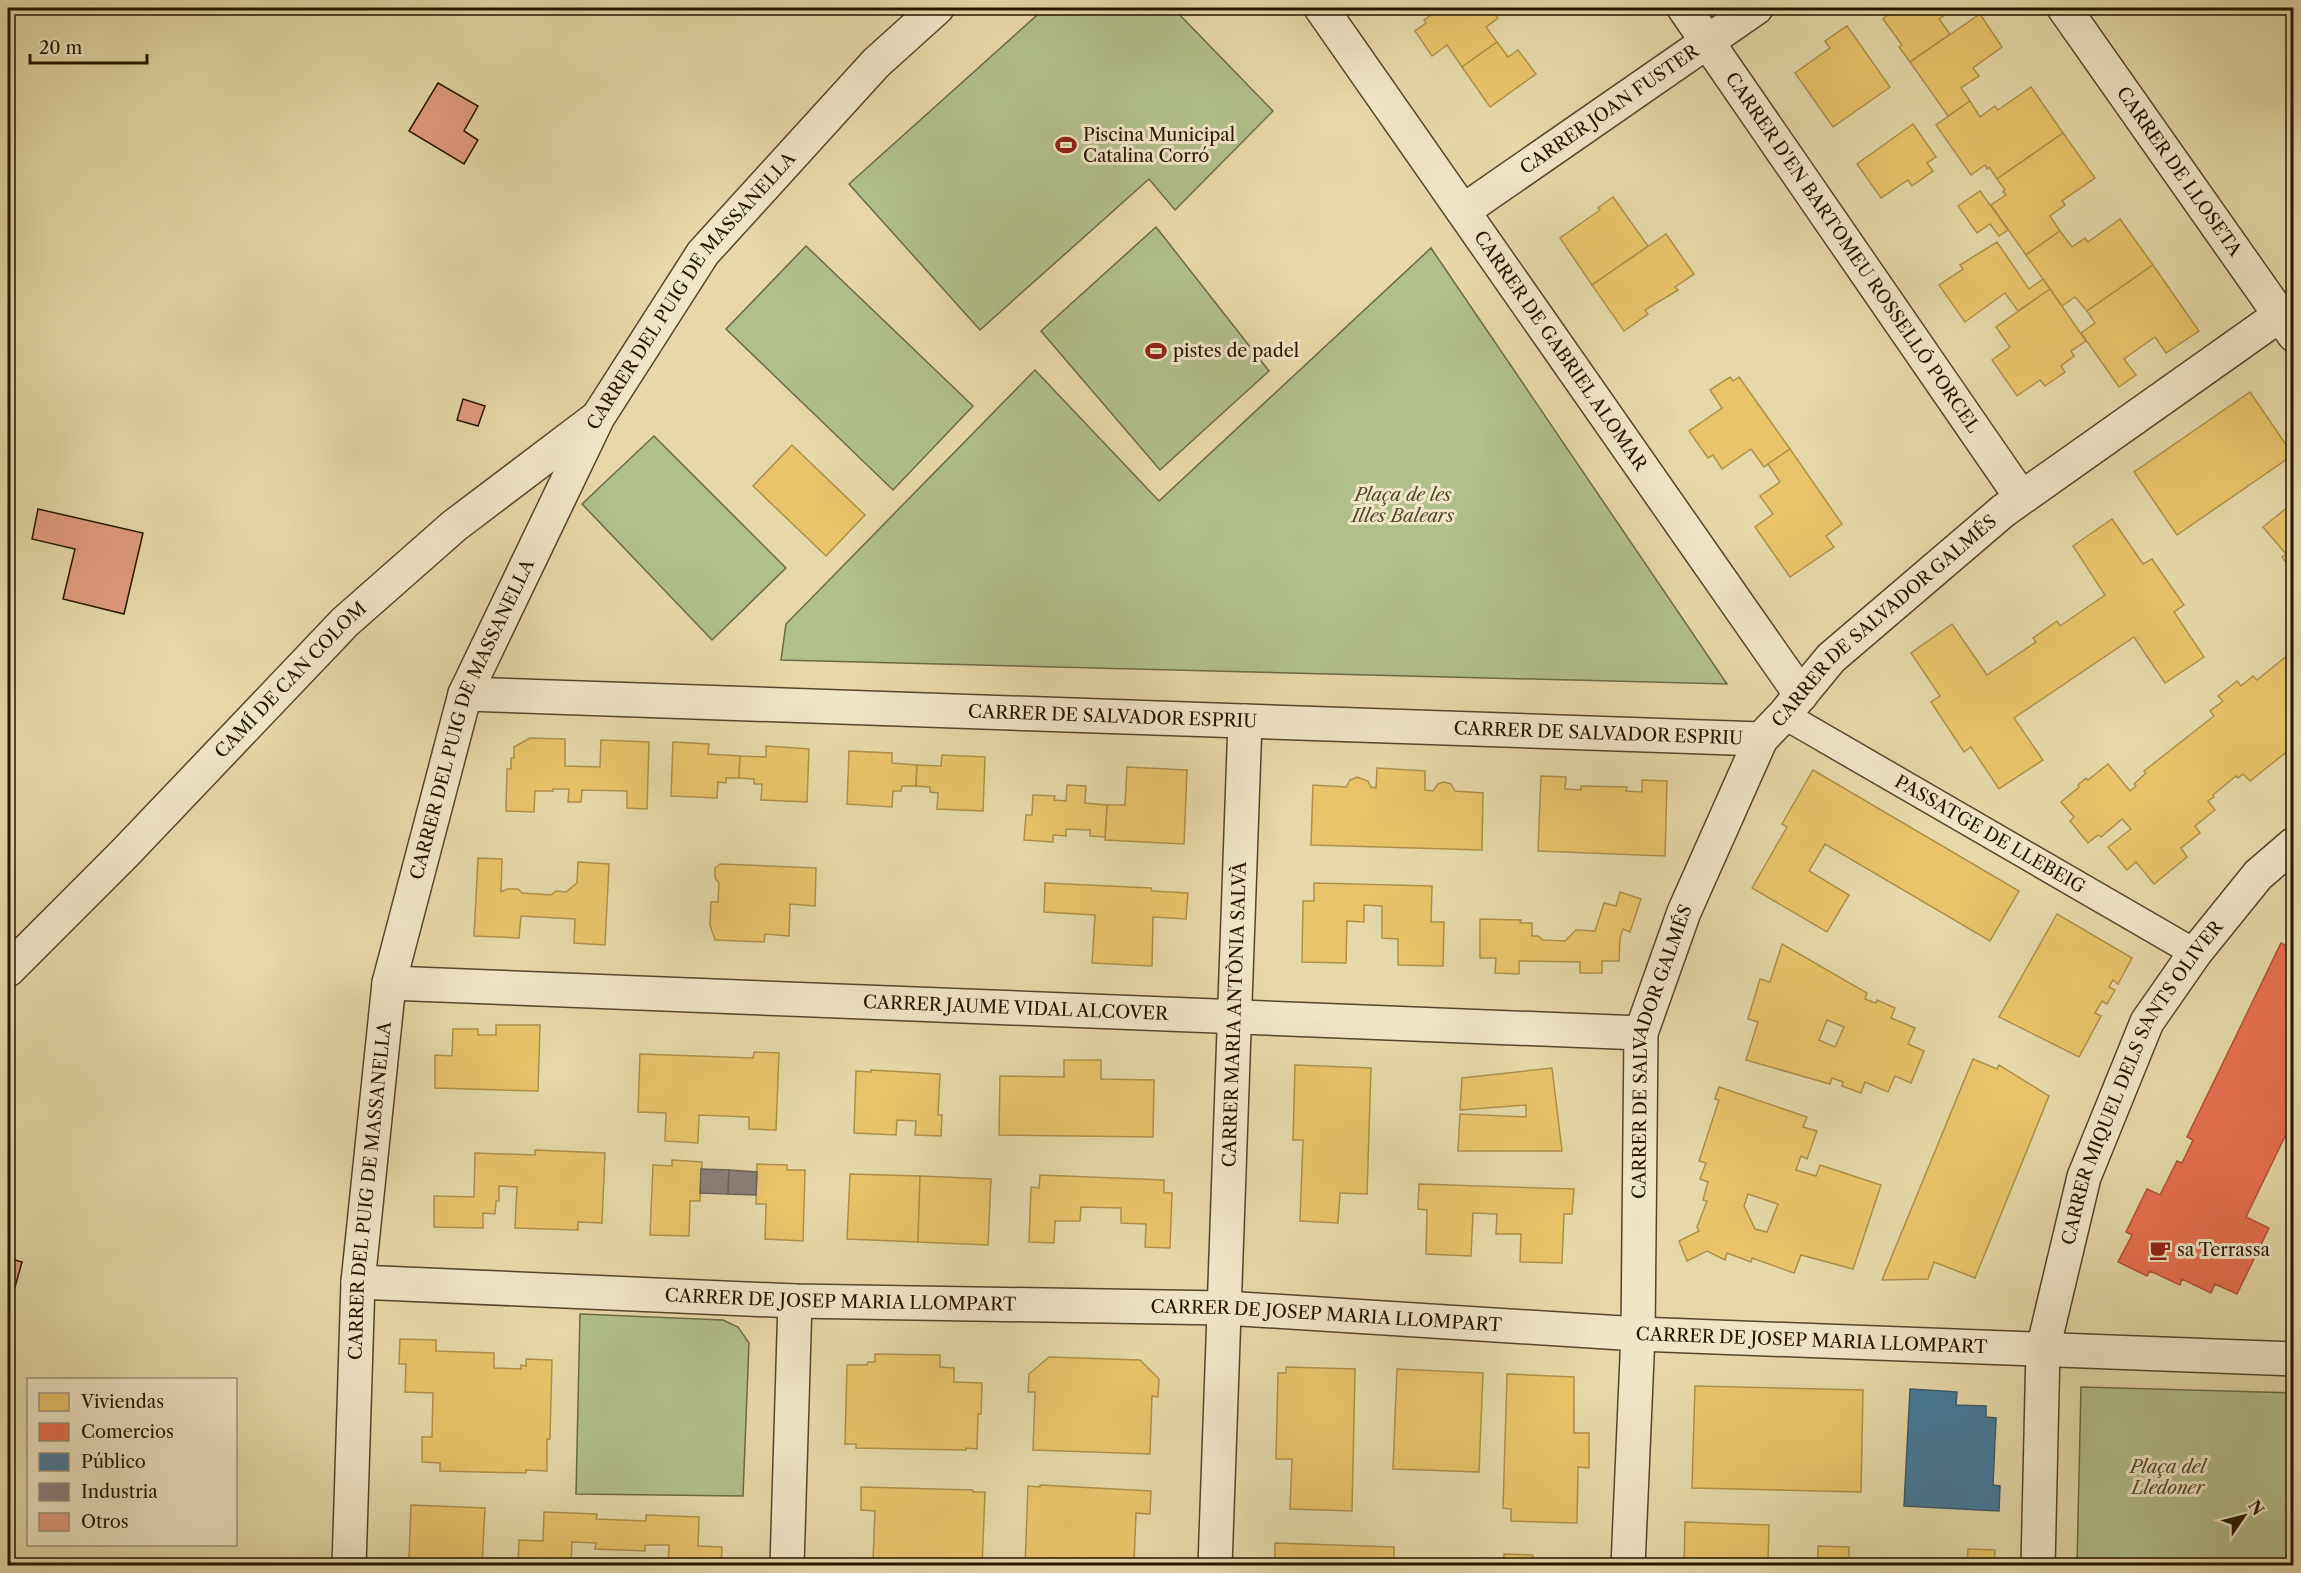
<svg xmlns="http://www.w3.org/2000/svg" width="2301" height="1573" font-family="'Libre Caslon Text',serif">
	<rect width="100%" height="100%" fill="#e6d8a8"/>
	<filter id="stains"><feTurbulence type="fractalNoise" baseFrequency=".00333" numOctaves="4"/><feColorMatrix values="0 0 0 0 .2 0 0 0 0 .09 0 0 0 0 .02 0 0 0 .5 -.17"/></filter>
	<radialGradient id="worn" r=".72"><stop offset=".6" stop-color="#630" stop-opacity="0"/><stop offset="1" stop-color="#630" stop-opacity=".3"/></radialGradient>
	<g fill="#b1bf8b" stroke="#6b6a46" stroke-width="1.5">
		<path d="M1045 8H1173L1273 111 1175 210 1149 179 980 330 849 184Z"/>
		<path d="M1156 227 1269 371 1160 470 1041 331Z"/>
		<path d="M806 246 973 406 893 490 726 329Z"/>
		<path d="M1431 248 1727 684 781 660 786 624 1035 370 1159 501Z"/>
		<path d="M654 436 786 568 712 640 582 504Z"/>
		<path d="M580 1314 723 1320 738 1327 749 1343 743 1496 576 1494Z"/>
		<path d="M2081 1387 2293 1393V1565H2077Z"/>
	</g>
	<g fill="#e9c46a" stroke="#ae904a" stroke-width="1.5" fill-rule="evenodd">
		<path d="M1441 8 1443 11 1449 8H1491L1498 18 1486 27 1497 42 1462 67 1447 45 1432 56 1415 31 1426 23 1424 20Z"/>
		<path d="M1897 8H1955L1939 19 1950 34 1910 62 1899 47 1902 45 1883 19Z"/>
		<path d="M1980 14 2002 47 1973 68 1979 76 1961 88 1970 101 1948 116 1910 62Z"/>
		<path d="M1847 26 1890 87 1833 127 1795 73 1830 48 1825 41Z"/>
		<path d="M1497 42 1508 57 1518 50 1536 74 1490 107 1462 67Z"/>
		<path d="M2031 87 2063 133 1997 179 1989 167 1987 169 1985 165 1971 175 1936 125 1970 101 1980 117 1995 106 1998 110Z"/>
		<path d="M1913 124 1936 157 1927 163 1933 171 1912 186 1908 180 1881 198 1857 164Z"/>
		<path d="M2063 133 2095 178 2062 201 2065 205 2050 216 2060 231 2026 255 1991 205 2006 195 2003 192 2005 190 1997 179Z"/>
		<path d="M1980 191 2008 230 1999 236 1990 224 1977 233 1958 206Z"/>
		<path d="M1613 197 1648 246 1592 285 1560 238 1600 210 1598 208Z"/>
		<path d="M2120 219 2153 265 2087 311 2075 297 2062 306 2026 255 2060 231 2072 247 2085 238 2088 242Z"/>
		<path d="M1666 234 1694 274 1675 287 1678 290 1645 310 1648 314 1624 331 1592 285Z"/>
		<path d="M1997 242 2029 289 2043 279 2050 289 2018 311 2005 293 1965 322 1939 285 1963 269 1960 265Z"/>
		<path d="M2153 265 2199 331 2166 353 2155 337 2124 359 2136 375 2119 387 2081 333 2095 323 2087 311Z"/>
		<path d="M2050 289 2086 341 2071 351 2074 356 2061 366 2065 372 2045 386 2040 380 2017 396 1992 360 2010 347 1996 327Z"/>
		<path d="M1730 377 1733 381 1739 377 1790 449 1764 467 1751 449 1722 469 1713 455 1708 458 1689 431 1722 408 1710 390Z"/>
		<path d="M2250 392 2293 455 2177 535 2134 472Z"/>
		<path d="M792 445 865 515 826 556 753 486Z"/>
		<path d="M1790 449 1842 524 1826 536 1834 547 1790 577 1755 527 1773 514 1760 496 1780 482 1768 464Z"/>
		<path d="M2294 502V583L2286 573 2291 569 2282 557 2286 554 2263 527Z"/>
		<path d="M2112 519 2143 564 2152 559 2184 605 2174 612 2204 657 2165 683 2134 637 2014 718 2043 760 1999 789 1971 747 1964 752 1931 702 1940 696 1911 653 1952 624 1987 675 2036 642 2033 638 2057 621 2060 626 2105 595 2073 546Z"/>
		<path d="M2294 650V746L2250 781 2243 774 2238 778 2236 776 2213 795 2214 797 2208 801 2215 810 2195 826 2200 833 2181 848 2187 857 2154 884 2136 862 2127 870 2108 847 2131 829 2122 819 2101 837 2098 835 2088 843 2070 821 2074 817 2061 802 2079 787 2078 785 2086 778 2088 780 2108 764 2130 791 2136 786 2134 784 2146 773 2144 771 2214 716 2210 711 2223 701 2218 696 2237 681 2241 686 2253 676 2257 680Z"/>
		<path d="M530 738 565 739V766L600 767 601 740 649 742 647 809 627 808V791L582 790 581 802H568L569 789H553V791H535L534 812 506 811 507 769H511V758H514V747Z"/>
		<path d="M673 742 709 744 708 754 740 756 739 778H726V783L718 782 717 798 671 796Z"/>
		<path d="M766 746 809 749 807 802 761 800 762 784H754V779L739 778 740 756 766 757Z"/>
		<path d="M849 751 892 753V763L917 765 916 786H902L901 791H893L892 807 847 804Z"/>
		<path d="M942 755 985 757 983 811 937 809 938 793 930 792V787L916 786 917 765 941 766Z"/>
		<path d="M1127 767 1187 770 1184 844 1105 840 1107 805H1125Z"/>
		<path d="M1377 768 1425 771V790L1433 791 1438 784 1444 782 1451 784 1455 791 1483 793 1482 850 1311 845 1313 785 1346 787 1350 780 1357 777 1368 781 1371 787 1376 788Z"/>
		<path d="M1813 770 2019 891 1990 941 1825 844 1809 871 1849 895 1827 932 1752 888 1787 827 1782 824Z"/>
		<path d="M1541 776 1566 777 1565 789 1581 790V786L1627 787 1626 791 1642 792V780L1667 781 1665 856 1538 851Z"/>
		<path d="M1067 785 1086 786 1085 803 1107 805 1105 837 1090 836V830L1066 829V836L1053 835V842L1024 840 1026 815H1032L1033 795 1055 796 1054 800 1066 801Z"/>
		<path d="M478 858 502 859 501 892 507 889H518L522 893 551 895 556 891 566 892 577 883 578 862 609 864 605 945 574 943 575 919 521 916 519 938 474 936Z"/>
		<path d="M720 864 816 868 815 906 790 904 789 936 765 934 764 942 715 940 710 925 711 902H718L719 883 715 878V868Z"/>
		<path d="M1045 883 1151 888 1152 891 1188 893 1186 919 1153 917 1152 966 1092 963 1095 915 1044 912Z"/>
		<path d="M1314 883 1432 886 1431 922H1444L1443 966 1398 965V939L1382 938V906L1364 905V922L1347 921 1346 963 1302 962 1303 901H1314Z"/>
		<path d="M1620 892 1641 899 1630 932 1623 929 1620 939 1619 961H1602V973H1580V962L1519 961V974L1495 973 1496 958H1480V919L1521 920 1520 923H1532V936H1538L1543 940 1565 941 1576 930 1595 931 1604 903 1616 906Z"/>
		<path d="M2057 914 2132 958 2118 984 2113 980 2109 987 2115 990 2107 1004 2102 1001 2095 1013 2101 1016 2079 1057 1999 1017Z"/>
		<path d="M1782 944 1867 993 1865 999 1876 1003 1877 1000 1895 1008 1891 1018 1915 1028 1908 1044 1924 1051 1911 1083 1895 1076 1888 1092 1865 1082 1861 1093 1842 1086 1843 1082 1832 1078 1830 1084 1746 1060 1758 1022 1748 1019 1760 979 1770 982ZM1827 1020 1844 1027 1835 1047 1819 1040Z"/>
		<path d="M496 1025H540L538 1091 435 1088V1055L452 1056 453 1029H478V1035H496Z"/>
		<path d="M754 1052 779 1053 776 1130 749 1129V1117L699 1115 698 1143 665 1141 666 1113 638 1112 640 1054 753 1058Z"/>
		<path d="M1973 1059 1997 1069 1999 1065 2049 1096 1975 1278 1934 1262 1928 1279 1882 1280Z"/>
		<path d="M1064 1060H1101V1079L1154 1080 1153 1137 999 1135 1000 1076 1064 1077Z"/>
		<path d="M1295 1065 1371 1068 1367 1194 1340 1193 1338 1223 1300 1221 1303 1140H1293Z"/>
		<path d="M1552 1068 1562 1151H1458L1460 1114 1526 1117V1105L1460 1110 1462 1078Z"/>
		<path d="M871 1070 940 1074 938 1115H942L941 1136 915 1135 916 1121 897 1120 896 1135 854 1133 856 1071 871 1072Z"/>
		<path d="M1719 1087 1807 1117 1803 1127 1817 1131 1807 1159 1801 1156 1796 1170 1816 1176 1820 1165 1881 1185 1853 1269 1801 1255 1794 1273 1752 1258 1751 1262 1727 1253 1725 1260 1707 1251 1687 1261 1679 1241 1699 1231 1697 1227 1707 1201 1703 1200 1708 1182 1700 1179 1706 1163 1699 1161 1719 1100 1715 1099ZM1748 1194 1778 1204 1767 1232 1755 1229 1744 1206Z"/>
		<path d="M535 1150 605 1153 602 1223 578 1222V1230L515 1228 517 1187 499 1186V1201H496L495 1214 483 1213V1228L434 1227V1196L474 1197 475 1153 535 1155Z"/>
		<path d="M672 1160 702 1162 700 1201H690L689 1236 650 1235 653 1165 672 1166Z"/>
		<path d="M757 1164 787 1165V1170H805L803 1241 765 1239 766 1204H756Z"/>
		<path d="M850 1174 920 1176 918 1242 847 1239Z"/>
		<path d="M1040 1175 1164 1180V1193H1172L1170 1248 1145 1247 1146 1224 1121 1223V1208L1081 1207 1080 1221H1055L1054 1243 1029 1242 1031 1187 1039 1188Z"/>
		<path d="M920 1176 991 1179 988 1245 918 1242Z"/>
		<path d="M1419 1184 1574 1189 1572 1214H1564L1562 1263 1520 1262 1521 1234H1496L1497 1214 1473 1213 1471 1256 1426 1254 1427 1210 1418 1209Z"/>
		<path d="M400 1339 436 1340V1351L494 1353V1368L521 1369V1365L526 1366V1359L552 1360 550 1439H547V1471L526 1470V1473L440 1471V1463L422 1462V1437H432L433 1393 405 1392 406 1364H399Z"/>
		<path d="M875 1354 940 1355V1367L954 1368V1382L982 1383 981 1414H978L977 1449 966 1448V1450L856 1448V1444H845L847 1365H867L868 1362H875Z"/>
		<path d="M1049 1357 1140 1360 1159 1379 1158 1397 1152 1396 1150 1454 1033 1450 1035 1392H1028L1029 1374Z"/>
		<path d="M1286 1367 1355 1369 1352 1511 1290 1509 1292 1459H1276L1278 1373H1286Z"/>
		<path d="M1397 1369 1483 1373 1479 1472 1393 1469Z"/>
		<path d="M1507 1374 1574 1377V1433H1589V1468L1578 1467 1577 1523 1511 1521V1509L1503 1508Z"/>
		<path d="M1695 1386 1863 1390 1861 1492 1692 1488Z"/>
		<path d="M1040 1485 1151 1491 1150 1514 1136 1513 1134 1563H1149V1566H1025L1028 1486 1040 1487Z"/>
		<path d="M861 1487 973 1490V1492H985L982 1566H858V1559L873 1560 875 1511 861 1510Z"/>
		<path d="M411 1505 485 1508 482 1566H402V1558H409Z"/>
		<path d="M544 1512 597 1514 596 1519 646 1521V1515L699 1517 698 1546 722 1547 721 1566H668L669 1545H645V1551L595 1549 596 1543 572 1542 571 1566H518L519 1540 543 1541Z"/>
		<path d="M1685 1522 1769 1525 1768 1566H1684Z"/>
		<path d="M1275 1543 1394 1547V1566H1275Z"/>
		<path d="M1818 1546 1849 1547V1560L1967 1564 1968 1549 1995 1550 1994 1564 2002 1566H1810V1560H1818Z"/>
		<path d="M1504 1554 1533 1555V1561H1547V1566H1504Z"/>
	</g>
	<path fill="#e76f51" stroke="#ad5439" stroke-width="1.5" d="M2281 943 2294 949V1118L2246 1217 2269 1228 2237 1294 2215 1284 2211 1293 2182 1279 2180 1285 2150 1271 2147 1276 2118 1262 2132 1235 2126 1232 2147 1189 2160 1195 2177 1161 2182 1163 2193 1140 2187 1137Z"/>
	<path fill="#457b9d" stroke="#3b5c6e" stroke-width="1.5" d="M1910 1389 1957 1392 1956 1405 1986 1406V1417L1996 1418 1993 1485 2000 1486 1999 1511 1904 1506Z"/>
	<g fill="#8a817c" stroke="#6c6157" stroke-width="1.5">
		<path d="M701 1169 729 1170 728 1194 700 1193Z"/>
		<path d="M729 1170 757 1172 756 1195 728 1194Z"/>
	</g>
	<g fill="#e19c80" stroke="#251500" stroke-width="1.5">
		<path d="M438 83 478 106 464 131 478 140 464 164 409 131Z"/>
		<path d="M463 399 485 406 478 426 457 420Z"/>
		<path d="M38 509 143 533 124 614 63 599 75 549 32 539Z"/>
		<path d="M8 1258 22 1262 15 1287 8 1285Z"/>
	</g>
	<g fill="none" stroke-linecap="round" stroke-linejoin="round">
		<defs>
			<g id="pedestrian">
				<path id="s1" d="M1784 715 2195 953"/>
			</g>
			<g id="minor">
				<path id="s2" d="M1321 8 1801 695"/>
				<path id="s3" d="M1684 8 2021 497"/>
				<path id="s4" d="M2064 8 2294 335"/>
				<path id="s5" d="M1463 211 1756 8"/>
				<path id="s6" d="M465 694 1761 739"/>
				<path id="s7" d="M8 970 123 855 345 622 454 526 594 420"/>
				<path id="s8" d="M389 983 1641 1033"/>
				<path id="s9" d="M358 1282 795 1301 1225 1308 1638 1334 2294 1359"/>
				<path id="s10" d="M349 1566 358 1282 389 983 465 694 598 417 703 253 876 63 937 8"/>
				<path d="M787 1566 795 1301"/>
				<path id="s11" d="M1215 1566 1245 721"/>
				<path id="s12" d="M1628 1566 1638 1334 1641 1033 1684 912 1761 739 1784 715 1831 658 2003 511 2280 315"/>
				<path id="s13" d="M2038 1566 2043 1349 2084 1177 2147 1022 2195 953 2258 875 2294 844"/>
			</g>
		</defs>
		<use href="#pedestrian" stroke="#55462a" stroke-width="30"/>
		<use href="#minor" stroke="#55462a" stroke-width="36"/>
		<use href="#pedestrian" stroke="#efe6c6" stroke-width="27"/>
		<use href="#minor" stroke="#efe6c6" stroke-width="33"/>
	</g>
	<defs>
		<symbol id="stadium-bare" viewBox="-9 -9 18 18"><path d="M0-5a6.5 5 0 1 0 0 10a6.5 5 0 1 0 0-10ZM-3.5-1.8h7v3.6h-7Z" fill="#8f2418" stroke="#efe6c6" stroke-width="2.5" paint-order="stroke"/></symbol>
		<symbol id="cafe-bare" viewBox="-9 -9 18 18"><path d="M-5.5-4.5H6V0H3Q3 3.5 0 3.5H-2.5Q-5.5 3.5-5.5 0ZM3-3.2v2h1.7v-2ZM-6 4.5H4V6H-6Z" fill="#8f2418" stroke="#efe6c6" stroke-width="2.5" paint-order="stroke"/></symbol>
	</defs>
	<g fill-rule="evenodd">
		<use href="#stadium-bare" x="1051" y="130" width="30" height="30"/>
		<use href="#stadium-bare" x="1141" y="336" width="30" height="30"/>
		<use href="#cafe-bare" x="2145" y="1235" width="30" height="30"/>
	</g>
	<g text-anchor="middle" stroke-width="6" stroke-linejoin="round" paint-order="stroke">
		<g font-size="18" fill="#251500" stroke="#efe6c6">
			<text dy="6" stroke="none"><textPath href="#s5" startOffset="178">CARRER JOAN FUSTER</textPath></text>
			<text dy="6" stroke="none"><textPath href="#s4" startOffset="200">CARRER DE LLOSETA</textPath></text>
			<text dy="6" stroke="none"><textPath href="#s3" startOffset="297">CARRER D'EN BARTOMEU ROSSELLÓ PORCEL</textPath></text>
			<text dy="6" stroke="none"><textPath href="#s10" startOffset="1348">CARRER DEL PUIG DE MASSANELLA</textPath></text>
			<text dy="6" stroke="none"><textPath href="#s2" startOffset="418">CARRER DE GABRIEL ALOMAR</textPath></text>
			<text dy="6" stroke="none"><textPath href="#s12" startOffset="1022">CARRER DE SALVADOR GALMÉS</textPath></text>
			<text dy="6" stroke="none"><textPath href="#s7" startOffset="405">CAMÍ DE CAN COLOM</textPath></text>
			<text dy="6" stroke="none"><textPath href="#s6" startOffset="648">CARRER DE SALVADOR ESPRIU</textPath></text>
			<text dy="6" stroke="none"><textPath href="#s10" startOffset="862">CARRER DEL PUIG DE MASSANELLA</textPath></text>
			<text dy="6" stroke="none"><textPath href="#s6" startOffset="1134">CARRER DE SALVADOR ESPRIU</textPath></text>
			<text dy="6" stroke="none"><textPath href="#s1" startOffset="238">PASSATGE DE LLEBEIG</textPath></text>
			<text dy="6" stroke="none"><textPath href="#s8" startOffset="627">CARRER JAUME VIDAL ALCOVER</textPath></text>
			<text dy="6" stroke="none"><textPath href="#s11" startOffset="552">CARRER MARIA ANTÒNIA SALVÀ</textPath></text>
			<text dy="6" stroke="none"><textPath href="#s12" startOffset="518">CARRER DE SALVADOR GALMÉS</textPath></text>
			<text dy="6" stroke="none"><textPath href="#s13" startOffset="504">CARRER MIQUEL DELS SANTS OLIVER</textPath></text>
			<text dy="6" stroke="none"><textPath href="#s10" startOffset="376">CARRER DEL PUIG DE MASSANELLA</textPath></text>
			<text dy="6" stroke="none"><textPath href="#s9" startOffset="483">CARRER DE JOSEP MARIA LLOMPART</textPath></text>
			<text dy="6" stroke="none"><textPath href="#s9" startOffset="969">CARRER DE JOSEP MARIA LLOMPART</textPath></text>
			<text dy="6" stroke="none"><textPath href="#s9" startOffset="1455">CARRER DE JOSEP MARIA LLOMPART</textPath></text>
		</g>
		<g font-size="18" fill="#251500" stroke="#efe6c6" text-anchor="start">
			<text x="1083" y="141">Piscina Municipal<tspan x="1083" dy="21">Catalina Corró</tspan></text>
			<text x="1173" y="357">pistes de padel</text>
			<text x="2177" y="1256">sa Terrassa</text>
		</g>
		<g font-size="18" font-style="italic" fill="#4f482a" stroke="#efe6c6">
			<text x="1403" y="501">Plaça de les<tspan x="1403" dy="21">Illes Balears</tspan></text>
			<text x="2168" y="1473">Plaça del<tspan x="2168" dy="21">Lledoner</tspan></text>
		</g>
	</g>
	<rect width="2301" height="1573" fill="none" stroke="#e6d8a8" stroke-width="30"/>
	<rect x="9" y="9" width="2283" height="1555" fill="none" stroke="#251500" stroke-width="3"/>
	<rect x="15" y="15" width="2271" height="1543" fill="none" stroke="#251500" stroke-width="1.5"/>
	<rect x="27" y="1378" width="210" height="168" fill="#efe6c6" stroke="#9e9277" stroke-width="1.5"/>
	<rect x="39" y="1393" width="30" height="18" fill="#e9c46a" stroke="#9e9277" stroke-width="1.5"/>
	<text x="81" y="1408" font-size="18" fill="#251500">Viviendas</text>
	<rect x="39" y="1423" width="30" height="18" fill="#e76f51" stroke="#9e9277" stroke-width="1.5"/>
	<text x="81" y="1438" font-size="18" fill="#251500">Comercios</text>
	<rect x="39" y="1453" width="30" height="18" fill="#457b9d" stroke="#9e9277" stroke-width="1.5"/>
	<text x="81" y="1468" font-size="18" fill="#251500">Público</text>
	<rect x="39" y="1483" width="30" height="18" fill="#8a817c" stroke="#9e9277" stroke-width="1.5"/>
	<text x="81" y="1498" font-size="18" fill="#251500">Industria</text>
	<rect x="39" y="1513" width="30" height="18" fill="#e19c80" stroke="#9e9277" stroke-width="1.5"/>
	<text x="81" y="1528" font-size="18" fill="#251500">Otros</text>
	<g transform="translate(2244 1516) rotate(55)" stroke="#efe6c6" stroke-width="4.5" paint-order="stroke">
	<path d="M0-4.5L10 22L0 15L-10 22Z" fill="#251500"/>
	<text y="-9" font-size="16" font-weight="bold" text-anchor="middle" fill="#251500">N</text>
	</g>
	<path d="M30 54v9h117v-9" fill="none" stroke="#251500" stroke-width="3"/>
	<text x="39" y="54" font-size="18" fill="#251500" stroke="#efe6c6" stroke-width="4.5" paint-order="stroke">20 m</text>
	<rect width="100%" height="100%" filter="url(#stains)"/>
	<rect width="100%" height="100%" fill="url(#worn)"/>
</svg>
